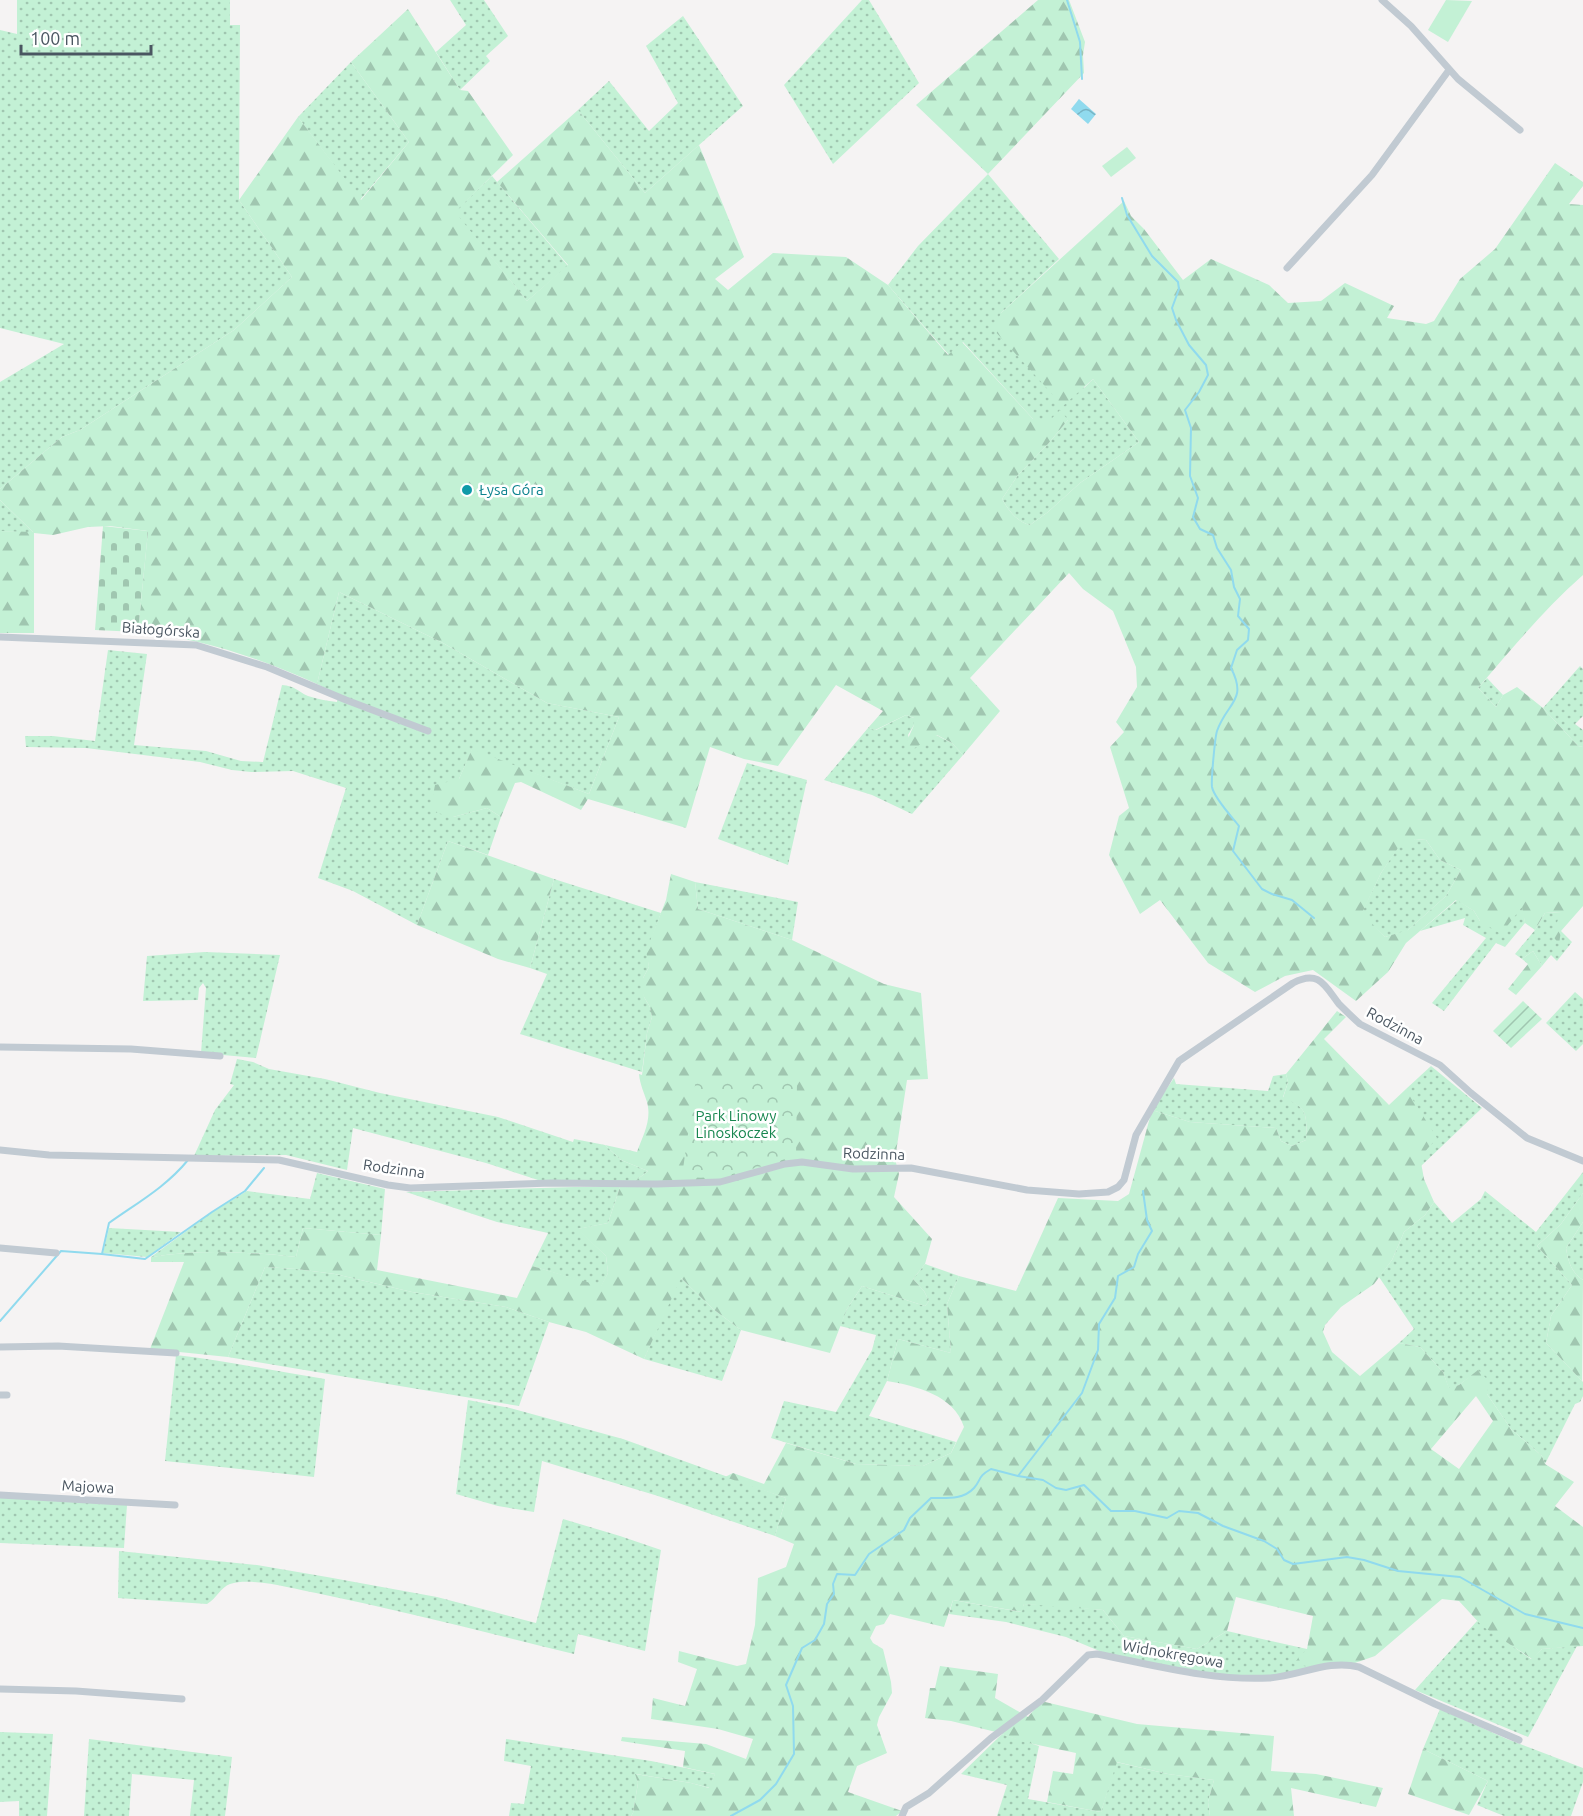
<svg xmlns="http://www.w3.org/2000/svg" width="1583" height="1816" font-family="Ubuntu,sans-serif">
	<defs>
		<pattern id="grass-dots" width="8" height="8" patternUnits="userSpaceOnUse" patternTransform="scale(1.5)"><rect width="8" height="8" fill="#c3f1d5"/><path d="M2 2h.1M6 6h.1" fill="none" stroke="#a0c6b0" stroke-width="1.8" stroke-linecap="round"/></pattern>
		<pattern id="forest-firs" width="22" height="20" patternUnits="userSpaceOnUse" patternTransform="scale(1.5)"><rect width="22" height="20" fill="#c3f1d5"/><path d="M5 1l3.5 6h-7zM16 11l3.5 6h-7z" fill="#a0c6b0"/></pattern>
		<pattern id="cemetery-stones" width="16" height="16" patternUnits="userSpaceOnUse" patternTransform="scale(1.5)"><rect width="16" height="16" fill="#c3f1d5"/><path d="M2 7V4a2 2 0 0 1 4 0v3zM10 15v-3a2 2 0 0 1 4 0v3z" fill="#a0c6b0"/></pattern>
		<pattern id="park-crowns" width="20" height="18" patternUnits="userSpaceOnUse" patternTransform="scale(1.5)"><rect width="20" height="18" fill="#c3f1d5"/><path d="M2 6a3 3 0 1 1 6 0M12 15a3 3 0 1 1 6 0" fill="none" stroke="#a0c6b0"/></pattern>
		<pattern id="garden-furrows" width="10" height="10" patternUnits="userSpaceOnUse" patternTransform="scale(1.5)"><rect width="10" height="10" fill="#c3f1d5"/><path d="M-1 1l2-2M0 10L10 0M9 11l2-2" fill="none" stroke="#a0c6b0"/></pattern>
		<pattern id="water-waves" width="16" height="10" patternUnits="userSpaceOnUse" patternTransform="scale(1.5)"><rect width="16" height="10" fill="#90daee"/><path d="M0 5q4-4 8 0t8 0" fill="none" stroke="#78b4c4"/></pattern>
	</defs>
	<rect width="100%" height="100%" fill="#f5f3f3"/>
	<g fill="url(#grass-dots)">
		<path d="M17 0H230V25H240L239 200 292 277 234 330 80 430 62 437 0 489V382L64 344 0 328V30L17 34Z"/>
		<path d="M450 0H484L508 36 486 56 490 61 460 90 436 52 466 25Z"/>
		<path d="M862 0H869L919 83 833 164 784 85Z"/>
		<path d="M683 16 743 106 645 193 578 110 609 81 649 131 678 103 646 46Z"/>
		<path d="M351 62 409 142 360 200 298 117Z"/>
		<path d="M988 174 1059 259 1001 313 1084 388 1093 379 1139 442 1080 483 1048 512 1030 525C1016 521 1009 511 1002 499L1018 475 1048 444 1068 420 1033 419 963 342 949 355 888 285 918 246Z"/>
		<path d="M492 176 568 266 527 301 454 212Z"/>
		<path d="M0 500 34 533 0 531Z"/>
		<path d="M339 592 443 643 547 703 619 717 589 794 472 750 459 779 453 817 487 808 501 817 488 855 448 841 417 925 353 891 318 878 346 788 293 771 251 772 232 770 200 762 86 748 26 747 25 736H53L95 741 108 650 147 654 134 745 206 751 241 761 263 762 282 685C295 686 297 691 308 696 317 699 327 701 337 702L338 694 317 684Z"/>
		<path d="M1580 666 1583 669V716L1575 724 1583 730V747L1578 746 1543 708Z"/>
		<path d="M1487 678 1503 695 1496 707 1478 688Z"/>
		<path d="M906 715 914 718V725L908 735 912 748 936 735 952 743 963 755 912 814 872 795 824 780 868 728 876 730Z"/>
		<path d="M747 763 807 780 788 865 718 839Z"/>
		<path d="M1415 839 1426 840 1440 860 1461 870 1446 896 1407 931 1385 937 1361 914 1381 873 1400 844Z"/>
		<path d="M554 879 661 913 647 951 649 967 643 978 644 997 650 1007 652 1017 647 1033 642 1072 520 1034 547 974 530 968Z"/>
		<path d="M695 882 798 902 792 940 698 909Z"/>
		<path d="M1457 900 1474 911 1480 921 1523 906 1525 923 1505 947 1496 943 1444 1011 1432 1003 1486 938 1463 925 1465 918 1420 931Z"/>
		<path d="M1561 912V931L1572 942 1557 961 1551 955 1542 966 1533 951 1522 959 1515 954 1535 930 1545 913Z"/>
		<path d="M205 952 280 955 256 1058 201 1053 206 988 203 983 199 988 198 1000 143 1001 147 956Z"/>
		<path d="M1575 992 1583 999V1044L1576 1051 1546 1023Z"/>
		<path d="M237 1059 253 1062 269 1069 325 1079 380 1093 498 1117 573 1142 574 1139 605 1145 621 1160 648 1171 634 1182 538 1180 486 1163 353 1128 347 1170 286 1155 194 1156 215 1110 234 1085 230 1084Z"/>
		<path d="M1431 1066 1482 1108 1421 1166 1406 1089Z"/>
		<path d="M1286 1074 1288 1082 1283 1097C1308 1107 1307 1115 1306 1140L1292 1146 1281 1141 1276 1128 1190 1122 1152 1110 1174 1078 1176 1084 1268 1091 1273 1076Z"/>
		<path d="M1583 1172V1193L1561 1224 1537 1246 1572 1285 1551 1316 1546 1343 1583 1382V1396L1580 1402 1575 1404 1545 1464 1542 1456 1511 1429 1487 1394 1478 1371 1459 1385 1449 1389 1443 1372 1420 1347 1399 1343 1414 1329 1379 1277 1392 1260 1404 1232 1425 1215 1434 1202 1452 1223 1481 1199 1485 1191 1536 1232Z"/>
		<path d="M317 1173 385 1189 381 1235 303 1228 296 1257C248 1252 200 1249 151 1257L214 1211 247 1191 310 1199Z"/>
		<path d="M574 1187H620L608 1223 578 1229 606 1256 608 1273 601 1287 532 1266 548 1233 497 1222 406 1192Z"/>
		<path d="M1583 1222V1280C1571 1272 1568 1261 1566 1248Z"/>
		<path d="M109 1228 181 1232 147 1257 103 1253Z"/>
		<path d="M925 1264 959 1276 947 1304 951 1353 898 1339 887 1381 869 1416 956 1442 951 1453 923 1466 856 1464 771 1438 784 1401 836 1412 872 1350 876 1335 840 1326 847 1309 862 1286 925 1306 929 1301 924 1291 913 1279Z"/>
		<path d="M265 1267 296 1269 335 1274 412 1292 506 1307 549 1322 519 1406 228 1357Z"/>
		<path d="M680 1277 713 1309 741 1330 722 1381 644 1359Z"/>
		<path d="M176 1355C226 1361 275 1371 325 1379L314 1477 165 1461Z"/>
		<path d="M468 1400 510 1408 623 1439 786 1498 775 1536 658 1496 542 1461 534 1512 498 1506 456 1494Z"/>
		<path d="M0 1497 127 1505 124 1548 0 1543Z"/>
		<path d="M563 1519 620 1536 661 1550 645 1651 578 1634 574 1654C488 1633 403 1611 316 1593 293 1589 253 1577 230 1584 221 1587 216 1599 207 1604L118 1598 119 1551 257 1565 327 1577 437 1597 536 1623Z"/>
		<path d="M953 1600 1021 1612 1024 1604 1053 1605 1103 1610 1124 1636 1197 1649 1227 1631 1307 1649 1313 1667 1277 1675 1252 1677 1218 1675 1109 1655 1066 1637 1006 1622 949 1614Z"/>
		<path d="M1477 1621 1531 1659 1542 1649 1577 1646 1528 1737 1415 1690Z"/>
		<path d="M1440 1709 1507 1739 1583 1768V1782L1571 1816H1504L1477 1805 1488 1781 1423 1749Z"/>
		<path d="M0 1732 53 1734 47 1816H19V1801L0 1802Z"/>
		<path d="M1002 1734 1039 1746 1028 1799 1101 1812 1116 1762 1168 1774 1214 1780 1208 1802 1210 1816H997L1007 1785 961 1774Z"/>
		<path d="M89 1739 232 1757 225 1816H190L194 1780 132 1774 129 1816H84Z"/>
		<path d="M506 1739 651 1761 715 1774 710 1788 691 1783 636 1774 638 1783 633 1813 631 1816H509L511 1803 524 1804 531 1766 504 1761Z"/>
	</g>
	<g fill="url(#forest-firs)" fill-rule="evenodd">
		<path d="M1038 0H1069L1085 42 1083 55 1084 73 988 174 916 105Z"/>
		<path d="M408 9 460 90 468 91 513 155 455 212 527 301 568 265 497 182 578 110 645 193 699 145 744 257 715 279 728 290 773 253 846 257 888 285 948 355 962 342 1033 419H1051L1060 410 1068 420 1048 444 1018 475 1002 499C1009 511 1016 521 1030 525L1048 512 1080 483 1139 442 1093 379 1063 406 993 329 1001 313 1124 201 1131 216 1144 229 1183 280 1211 259 1269 285 1288 303 1321 301 1345 283 1394 306 1387 318 1426 324 1434 321 1460 279 1495 249 1555 163 1583 182V186L1569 204 1583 205V575C1544 609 1512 649 1478 688L1496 707 1503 695 1517 687 1543 708 1578 746 1583 747V906L1561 931 1559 944 1552 935 1561 912 1545 913 1535 930 1525 923 1522 907 1501 934 1480 921 1474 911 1456 900 1406 943 1388 972 1356 1001 1313 970 1285 976 1255 992 1208 963 1160 900 1140 914 1109 855 1119 816 1129 808 1110 747 1124 732 1116 722 1137 687 1136 667 1113 611 1083 589 1069 573 970 678 1000 711 963 755 952 743 937 735 913 749 906 743 914 725V718L906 715 875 730 868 728 883 711 836 685 778 766 744 759 710 747 686 828 588 799 581 810 521 782 515 783 501 817 487 808 453 817 430 811 435 785 459 779 472 749 589 794 619 717 547 703 443 643 339 592 317 684C259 658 201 638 138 632L148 531 110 526 88 527 53 535 34 533V633H0V531L33 532 0 500V489L62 437 80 430 234 330 292 277 239 200 298 117 361 200 409 142 351 62ZM1415 839 1426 840 1440 860 1461 870 1446 896 1408 930 1385 937 1362 913 1381 873 1400 845 1404 848Z"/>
		<path d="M448 841 554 879 530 968 498 959 417 925Z"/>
		<path d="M671 874 695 882 698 909 792 940 884 984 921 993 928 1079 907 1080 895 1159 899 1174 894 1197 932 1239 925 1264 913 1279 924 1291 929 1301 925 1306 862 1286 847 1309 830 1353 741 1330 713 1309 681 1278 644 1359 586 1332 549 1322 506 1307 412 1292 335 1274 296 1269 265 1267 228 1357 150 1349 184 1262H151V1257C200 1249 248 1252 296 1257L303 1228 381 1235 377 1270 517 1298 532 1266 601 1286 608 1273 606 1256 577 1229 608 1223 620 1187H631L634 1182 648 1171 621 1160 605 1145 637 1152C643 1135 652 1120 647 1102 644 1092 640 1085 639 1074L642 1075 647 1033 652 1017 650 1007 644 997 642 989 643 978 649 967 646 951 666 900Z"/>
		<path d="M1533 951 1542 966 1516 995 1508 989 1528 964 1522 959Z"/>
		<path d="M1337 1011 1346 1017 1324 1039 1389 1105 1406 1089 1437 1138 1420 1157 1424 1179 1434 1202 1425 1215 1404 1232 1392 1260 1374 1284 1341 1307 1325 1325 1323 1332 1332 1352 1360 1376 1399 1343 1420 1347 1443 1372 1449 1388 1459 1385 1478 1370 1488 1380 1487 1394 1511 1429 1542 1456 1545 1464 1574 1482 1555 1506 1583 1527V1646L1542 1649 1532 1659 1482 1626 1459 1601 1442 1599 1375 1656 1352 1664 1313 1667 1293 1664 1307 1649 1313 1616 1236 1597 1227 1631 1197 1649 1124 1636 1103 1610 1024 1604 1022 1612 953 1600 944 1627 890 1614 884 1624 876 1626 870 1638 873 1643 883 1649 891 1682 892 1693 879 1717 877 1725 887 1753 857 1766 848 1792 902 1811 896 1816H631L633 1813 638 1783 635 1774 691 1783 709 1788 715 1774 683 1767 685 1751 621 1741 622 1737 706 1744 746 1759 753 1739 718 1729 651 1719 653 1698 685 1706 697 1669 678 1662 679 1651 737 1666 746 1664 755 1625 758 1578 786 1567 794 1544 775 1536 786 1498 725 1477 733 1473 764 1484 786 1443 856 1464 923 1466 951 1453 964 1427C954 1395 916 1386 887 1381L898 1339 951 1353 947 1304 959 1276 1016 1291 1058 1198 1118 1201 1129 1194 1152 1110 1190 1122 1276 1128 1281 1141 1292 1146 1306 1140C1307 1115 1308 1107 1283 1098L1288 1082 1286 1074ZM1476 1396 1493 1421 1459 1469 1431 1449Z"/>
		<path d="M1583 1193V1222L1566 1248C1568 1261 1571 1272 1583 1280L1582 1381 1546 1343 1551 1316 1572 1285 1537 1246 1561 1224Z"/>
		<path d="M940 1666 998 1674 995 1698 1028 1717 1041 1701 1137 1724 1274 1736 1271 1771 1316 1774 1383 1788 1376 1807 1291 1788 1294 1816H1210L1208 1802 1214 1780 1168 1774 1117 1762 1101 1812 1047 1802 1053 1771 1073 1774 1076 1753 1024 1742 996 1732 951 1721 925 1718 930 1688H935Z"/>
		<path d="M1423 1749 1488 1781 1469 1815 1408 1794Z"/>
	</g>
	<path fill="url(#cemetery-stones)" d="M103 526 148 531 138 632 95 630Z"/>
	<path fill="url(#park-crowns)" d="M696 1078 797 1081 796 1156C759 1166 720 1183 682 1176Z"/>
	<path fill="url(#garden-furrows)" d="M1523 1001 1542 1019 1511 1048 1493 1031Z"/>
	<g fill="#c3f1d5">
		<path d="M1446 0 1472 1 1448 42 1428 30Z"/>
		<path d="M1127 147 1136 158 1111 177 1102 166Z"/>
	</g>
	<path fill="url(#water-waves)" d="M1079 99 1096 114 1088 124 1071 109Z"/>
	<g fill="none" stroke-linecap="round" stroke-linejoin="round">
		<g stroke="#90daee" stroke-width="2">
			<path d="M1067 0 1080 42 1082 79"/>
			<path d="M1122 198 1127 215 1152 256 1178 282 1179 289 1172 308 1176 320 1189 345 1206 365 1208 375 1199 392 1185 410 1191 428 1190 476 1198 498 1193 517 1200 529 1213 535 1217 548 1231 570 1234 587 1240 599 1238 616 1249 629 1248 640 1237 650 1231 668C1248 701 1227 702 1217 731 1215 737 1211 780 1212 787 1214 798 1232 817 1239 826L1233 851 1262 889 1272 894 1292 900 1314 918"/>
			<path d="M102 1254 145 1259 212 1212 245 1191 264 1168"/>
			<path d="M0 1321 61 1251 102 1254 109 1223C137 1203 166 1187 188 1160"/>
			<path d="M1018 1476 1043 1480 1056 1488 1066 1490 1084 1485 1111 1511H1135L1167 1518 1179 1511 1198 1513 1223 1526 1264 1541 1277 1549 1284 1560 1293 1564 1347 1557 1364 1560 1398 1571 1460 1577 1525 1614 1583 1628"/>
			<path d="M731 1816 760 1800 776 1784 794 1754 793 1706 786 1685 802 1648 815 1640 824 1624 827 1604 834 1594 833 1584 837 1574 855 1575 869 1554 904 1530 910 1518 931 1498C947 1498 963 1500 974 1488 982 1479 977 1477 991 1469L1018 1476 1082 1393 1098 1350 1099 1324 1115 1298 1118 1276 1134 1267 1138 1254 1152 1231 1147 1220 1143 1191"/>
		</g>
		<g stroke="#c1cad2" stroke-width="7">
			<path d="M1382 0 1411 26 1458 79 1520 130"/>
			<path d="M1287 268 1372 175 1449 70"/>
			<path d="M0 637 196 645 267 667 346 700 428 731"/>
			<path d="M0 1047 131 1049 220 1056"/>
			<path d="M0 1150 49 1155 279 1160 388 1185 410 1188 551 1183 656 1184 720 1182 785 1164 802 1162 853 1169 911 1168 1027 1190 1079 1194 1108 1192 1118 1187 1124 1180 1136 1135 1179 1061 1293 983C1319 969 1325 986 1339 1004 1346 1011 1353 1018 1360 1024L1440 1065 1471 1093 1527 1138 1583 1161"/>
			<path d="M0 1248 56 1253"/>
			<path d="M0 1347 58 1346 176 1353"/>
			<path d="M0 1395H7"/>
			<path d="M0 1495 175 1505"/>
			<path d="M0 1689 76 1691 182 1699"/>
			<path d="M902 1816 906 1807 929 1793 991 1738 1042 1700 1088 1655 1097 1654C1154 1665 1211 1681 1269 1678 1300 1676 1328 1659 1359 1667L1435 1704 1519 1740"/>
		</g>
	</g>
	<circle fill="#0f9aa8" stroke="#fff" stroke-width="2" cx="467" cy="490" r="6"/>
	<g text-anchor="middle" stroke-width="5" stroke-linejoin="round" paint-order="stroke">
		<g font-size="15" fill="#0d838f" stroke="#fff" text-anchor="start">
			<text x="479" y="495">Łysa Góra</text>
		</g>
		<g font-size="15" fill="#4a5661" stroke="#fff">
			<text transform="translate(161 630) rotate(4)" y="5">Białogórska</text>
			<text transform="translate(1395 1026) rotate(28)" y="5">Rodzinna</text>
			<text transform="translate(874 1154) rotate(2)" y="5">Rodzinna</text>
			<text transform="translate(394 1169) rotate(8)" y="5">Rodzinna</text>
			<text transform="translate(88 1487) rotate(3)" y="5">Majowa</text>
			<text transform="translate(1173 1654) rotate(10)" y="5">Widnokręgowa</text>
		</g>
		<g font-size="15" fill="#17864f" stroke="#fff">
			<text x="736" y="1121">Park Linowy<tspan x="736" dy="17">Linoskoczek</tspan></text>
		</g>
	</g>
	<path d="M21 45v9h130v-9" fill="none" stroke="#4a5661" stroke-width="3"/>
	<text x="30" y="45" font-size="18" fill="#4a5661" stroke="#ffffff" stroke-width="4.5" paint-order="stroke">100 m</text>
</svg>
